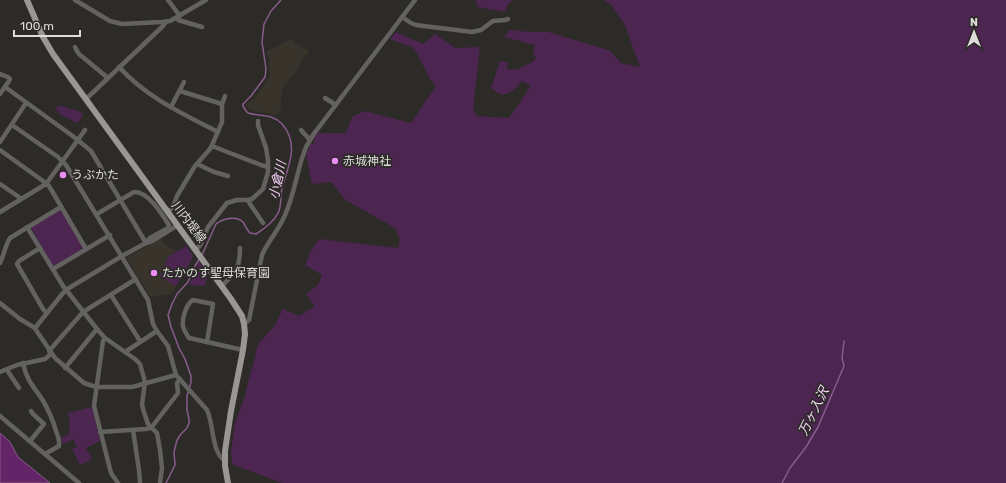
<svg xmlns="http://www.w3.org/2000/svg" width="1006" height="483" font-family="Rubik,'Noto Sans JP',sans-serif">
	<rect width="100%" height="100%" fill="#2d2b28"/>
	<g fill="#38342b">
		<path d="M291 39 304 49H308V53L305 57 300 63 296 71 283 87 281 99 282 109 276 115 266 113 258 112 249 109 245 105 255 98 270 76 269 60 266 51 278 46Z"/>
		<path d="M161 238 165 245 176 251 168 257 160 277 176 286 171 294 151 297 127 259 128 257Z"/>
	</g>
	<g fill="#4c2550">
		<path d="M476 0H514L510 2 504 12 477 7Z"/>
		<path d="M604 0H1006V483H282C265 476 248 471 232 464L231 451 235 423 245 396 249 378 255 358 257 347 259 343 275 325 283 309 299 316 315 306 306 294 318 285 322 275 305 265 309 256 308 255 319 239 398 248 400 239 395 228 344 199 332 182 312 184 306 155 311 143 313 144 315 140 314 138 318 133H346L352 117 364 111 411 123 436 86 430 79 414 48 390 39 396 32 423 44 435 34 456 48 480 47 473 110 477 116 509 118 531 86 522 81C517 87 508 97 500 94 497 93 494 90 491 88L500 61 508 63 507 69 516 70 534 61 536 56 533 55 535 45 504 37 510 30 529 32H548L609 50 621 63 640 67 625 25 611 5Z"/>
		<path d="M61 106 78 111 83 114 78 123 63 116 55 109 56 107Z"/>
		<path d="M58 211H61L82 246 81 250 55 265H52L32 229V226Z"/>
		<path d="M186 246 192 254 193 257 176 286 160 277 168 257Z"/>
		<path d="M199 262 204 269 208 272 205 286 189 285Z"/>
		<path d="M92 407 100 441 86 448 92 459 80 465 72 449 77 447 73 439 63 444 61 438 70 434 69 425 70 423 68 413Z"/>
	</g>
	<path fill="#632568" stroke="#885c8a" d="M0 433 10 442 18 457 50 483H0Z"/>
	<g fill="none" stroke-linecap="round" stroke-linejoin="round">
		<g stroke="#885c8a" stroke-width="1.5">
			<path d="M202 255 216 224C222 219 236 215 243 222 245 225 247 230 250 233L256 234C264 229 274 221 278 213 282 206 280 196 282 188 288 167 300 144 282 124 272 113 261 117 248 113L246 111 243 106V104L251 96 265 77 266 69 262 42 264 24 271 11 281 0"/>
			<path d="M166 483 175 465 174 452 177 440 181 434 187 428 189 423V419L187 410V396L191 382V376L185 359 179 348 171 327 168 315 172 304 177 294 188 282 195 266 200 258"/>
			<path d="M782 483 790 468 806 447 818 427 844 366 842 358 844 341"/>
		</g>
		<g stroke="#636260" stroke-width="4.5">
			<path d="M75 0 110 21 122 24 162 22 170 21 206 0"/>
			<path d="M168 0 180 16"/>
			<path d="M402 17 411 23 416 25 472 32 481 30 493 21 505 20 508 19"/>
			<path d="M176 18 178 20 202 27"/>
			<path d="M75 47 77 51 79 54 108 78"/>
			<path d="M119 67C146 97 183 114 218 132"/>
			<path d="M0 74 8 77 10 79 9 81 0 94"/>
			<path d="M5 87 74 137 91 151 146 243"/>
			<path d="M180 91 222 104"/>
			<path d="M325 98 336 105"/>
			<path d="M86 99 163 26 166 22"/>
			<path d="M171 107 184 82"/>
			<path d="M12 125 58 157 66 165 148 300 153 324 157 331 168 346 176 375 207 410C214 424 211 452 225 461"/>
			<path d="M301 130 310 140"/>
			<path d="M0 142 26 103"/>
			<path d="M212 146 261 165 268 167"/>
			<path d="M0 150 43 181 49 186 86 249"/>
			<path d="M197 164 214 172 228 176"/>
			<path d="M0 184 19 197 21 199"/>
			<path d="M248 200 250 204 263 223"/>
			<path d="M0 212 46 184 85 130"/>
			<path d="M168 212 173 207 177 196 195 166 210 149 213 143 222 122V104L225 96"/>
			<path d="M97 214 134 192C148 191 162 214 169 225L168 228 150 238 147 241"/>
			<path d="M27 227 63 286 97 329 105 338 135 359 140 364 145 382 142 404 143 409 148 424 157 433 160 450 162 468 160 483"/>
			<path d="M40 248 19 261 17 264 43 309 47 313"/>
			<path d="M196 250 201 244 208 227 227 203 237 200H248L252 199 263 189 268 172V160L266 148 258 125V121"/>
			<path d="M0 263C4 255 5 246 10 238L61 207"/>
			<path d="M53 269 110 235"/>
			<path d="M222 286C236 272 240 268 240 248"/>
			<path d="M111 295 140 341"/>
			<path d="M193 300 213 304 207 342 189 338C187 335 184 330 183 326 182 319 186 304 193 300Z"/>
			<path d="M0 303 20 319 35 328 36 330 55 358 84 383 93 386 99 387H132L176 375"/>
			<path d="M244 324 249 320 262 255C268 241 279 230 285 215 295 193 297 169 306 147 309 142 312 136 316 131L415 0"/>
			<path d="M35 328 63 293 69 288 122 256 146 243 152 241 178 225"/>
			<path d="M105 338 103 341 94 406 111 473 118 483"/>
			<path d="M207 342 243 350"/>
			<path d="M49 351 83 312 136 279"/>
			<path d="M125 352 157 331"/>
			<path d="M23 363C26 379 33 386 42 399 48 409 53 420 56 431 58 436 60 441 59 446L45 454"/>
			<path d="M65 368 97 329"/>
			<path d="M7 370 19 388"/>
			<path d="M0 372 17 365 45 359 51 354"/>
			<path d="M0 416 79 483"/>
			<path d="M133 430 139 470 140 483"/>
			<path d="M100 432 146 429 151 428 178 393 177 383 180 379"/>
			<path d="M30 441 44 424 33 414 31 411"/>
		</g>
		<path stroke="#999794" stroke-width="6" d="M27 0 43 37 53 54 231 299 242 316 244 324 245 334 243 350 231 411 225 451V466L228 483"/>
	</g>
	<g fill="#ef8bf7" stroke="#2d2b28" stroke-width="1.5">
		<circle cx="335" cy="161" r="4"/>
		<circle cx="63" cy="175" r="4"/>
		<circle cx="154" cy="273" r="4"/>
	</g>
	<g text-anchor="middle" stroke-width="3.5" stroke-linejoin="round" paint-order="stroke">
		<g font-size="12" fill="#dedddb" stroke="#2d2b28" text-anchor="start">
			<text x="343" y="165">赤城神社</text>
			<text x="71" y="179">うぶかた</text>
			<text x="162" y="277">たかのす聖母保育園</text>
		</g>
		<g font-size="12" fill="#dedddb" stroke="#2d2b28">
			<text transform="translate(189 222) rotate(53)" y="4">川内堤線</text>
		</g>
		<g font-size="13" font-style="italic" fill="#f6d3f8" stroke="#2d2b28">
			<text transform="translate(277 180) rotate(-78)" y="5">小倉川</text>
			<text transform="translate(813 411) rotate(-64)" y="5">万ヶ入沢</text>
		</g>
	</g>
	<g transform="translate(974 32)" stroke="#2d2b28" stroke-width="3" paint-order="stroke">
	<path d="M0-3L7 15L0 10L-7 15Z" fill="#dedddb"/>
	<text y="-6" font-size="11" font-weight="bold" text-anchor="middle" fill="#dedddb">N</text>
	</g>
	<path d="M14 30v6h66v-6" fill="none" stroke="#dedddb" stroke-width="2"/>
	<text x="20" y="30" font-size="12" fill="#dedddb" stroke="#2d2b28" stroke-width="3" paint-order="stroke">100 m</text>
</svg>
